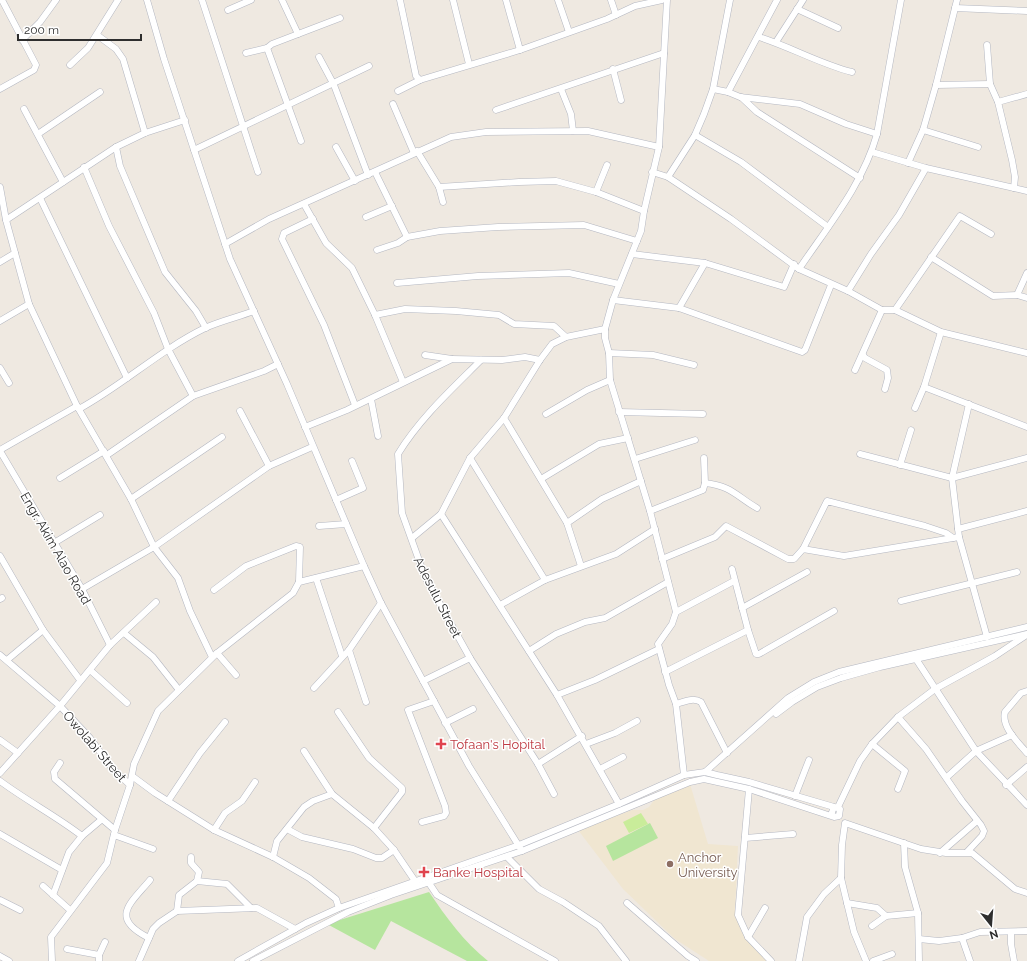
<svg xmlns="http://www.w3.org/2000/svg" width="1027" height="961" font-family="Raleway,sans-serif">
	<rect width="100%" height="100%" fill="#efe9e1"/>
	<path fill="#f0e6d1" d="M690 784 708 844 738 846 735 910 742 932 752 945 769 961H709L675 939 623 889 578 830 632 810H643L649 807 655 799Z"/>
	<g fill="#b6e59e">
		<path d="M650 823 658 838 613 861 606 846Z"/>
		<path d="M429 892C446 917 464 942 488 961H467L391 921 375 950 327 924Z"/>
	</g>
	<path fill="#c9ec9a" d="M641 813 648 824 629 833 623 822Z"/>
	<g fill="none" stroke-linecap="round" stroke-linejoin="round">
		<defs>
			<g id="minor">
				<path d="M147 0 164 59 230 259 287 384 364 566 381 603 469 766 522 851"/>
				<path d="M202 0 258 172"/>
				<path d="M282 0 298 34"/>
				<path d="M400 0 416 76 420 80 520 50 607 19 635 6 662 0"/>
				<path d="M453 0 469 64"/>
				<path d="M506 0 520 50"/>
				<path d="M558 0 569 32"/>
				<path d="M611 0 616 15"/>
				<path d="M667 0 659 147 644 211 641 231 613 300 605 329V338L609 353 610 380 650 511 676 612 672 624 658 644 669 685 676 704 684 775"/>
				<path d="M955 8 1027 11"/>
				<path d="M797 9 838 28"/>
				<path d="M228 10 251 0"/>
				<path d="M97 35 116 49 123 59 145 133"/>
				<path d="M759 37C791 47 820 64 852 72"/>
				<path d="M22 40 40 22 56 0"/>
				<path d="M776 42 803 0"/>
				<path d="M987 45 990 84 998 102 1012 160 1015 177 1014 188"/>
				<path d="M246 53 267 48"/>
				<path d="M319 57 334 85 368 175"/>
				<path d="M70 65 88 48 118 0"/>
				<path d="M613 69 621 100"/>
				<path d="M936 85 990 84"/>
				<path d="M0 89 34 70 36 65 2 0"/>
				<path d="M561 89 571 114 573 131"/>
				<path d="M713 89 728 92 740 97 800 104 846 124 877 134"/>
				<path d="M398 91 420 80"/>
				<path d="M728 92 777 0"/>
				<path d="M741 97 757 112 860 178"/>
				<path d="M998 102 1027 94"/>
				<path d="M393 104 414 153"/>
				<path d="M24 109 63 182"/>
				<path d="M496 110 664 53"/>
				<path d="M923 130 978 147"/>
				<path d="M38 134 100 92"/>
				<path d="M695 135 741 162 828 227"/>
				<path d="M301 141 267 48 272 44 340 18"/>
				<path d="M116 147 120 166 165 272 196 311 206 328"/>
				<path d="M336 147 355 181"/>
				<path d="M194 150 369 66"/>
				<path d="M417 151 439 187 443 202"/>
				<path d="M872 152 926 168 1027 191"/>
				<path d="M908 163 923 130 936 85 957 0"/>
				<path d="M84 167 109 226 154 313 168 349 193 396"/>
				<path d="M375 172 407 237 398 243 377 250"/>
				<path d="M652 172 668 177 731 219 799 269 848 291 882 310H895L941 332 1027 353"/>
				<path d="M668 177 695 135 704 114 713 89 730 0"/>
				<path d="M0 187 6 220 29 304 77 406 131 499 154 547 178 578 190 611 212 657"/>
				<path d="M439 187 519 182 556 181 596 192 644 211"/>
				<path d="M596 192 607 165"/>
				<path d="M40 198 127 378"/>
				<path d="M304 204 326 243 352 268 375 315 403 382"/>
				<path d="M366 217 392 206"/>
				<path d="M313 219 284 233 282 239 324 325 355 405"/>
				<path d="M6 220 116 147 145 133 185 120"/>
				<path d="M407 237 440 231 498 227 584 225 637 241"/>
				<path d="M225 244 269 219 451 137 486 132 588 131 659 147"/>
				<path d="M632 254 705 263 784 287 794 264"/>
				<path d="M931 257 993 296 1017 295 1027 298"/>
				<path d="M0 262 15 253"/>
				<path d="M799 269C828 226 863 184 877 134L901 0"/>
				<path d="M397 283 478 276 569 273 619 284"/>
				<path d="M848 291 871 254 899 215 926 168"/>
				<path d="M1017 295 1027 273"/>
				<path d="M613 300 679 308 802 352 805 350 831 285"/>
				<path d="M679 308 705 263"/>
				<path d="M895 310 960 216 991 234"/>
				<path d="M375 315 405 309 456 311 499 315 514 324 554 326 566 337"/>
				<path d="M0 321 29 304"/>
				<path d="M609 353 653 355 694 365"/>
				<path d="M425 355 452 359"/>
				<path d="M863 355 865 358 887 370 888 378 885 389"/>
				<path d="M481 360C452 389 420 418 398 454L402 513 425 577 470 658 538 764 554 794"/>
				<path d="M0 368 9 383"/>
				<path d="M855 370 882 310"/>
				<path d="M924 387 1027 427"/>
				<path d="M371 399 378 436"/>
				<path d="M969 404 952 478 959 537 987 637"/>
				<path d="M915 408 924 387 941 332"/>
				<path d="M79 409C123 385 160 350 205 328 220 321 238 317 254 311"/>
				<path d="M240 411 269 466"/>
				<path d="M619 412 703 414"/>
				<path d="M546 414 587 390 610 380"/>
				<path d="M504 418 567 523 581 566"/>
				<path d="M305 427 347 410 452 359 502 360 525 357 540 360"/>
				<path d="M0 450 77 406"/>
				<path d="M0 451 82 589 110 645"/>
				<path d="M860 454 952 478 1027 458"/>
				<path d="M107 455 193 396 264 371 278 364"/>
				<path d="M470 458 545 580"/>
				<path d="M635 459 695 440"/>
				<path d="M900 465 911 430"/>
				<path d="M60 478 104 451"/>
				<path d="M541 479 599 444 628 438"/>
				<path d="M705 483C732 486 736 496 757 508"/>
				<path d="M131 499 222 437"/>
				<path d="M336 500 363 488 352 461"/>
				<path d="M650 511 703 490 705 483 704 458"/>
				<path d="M441 514 557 695 619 804"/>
				<path d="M567 523 602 499 641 481"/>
				<path d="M319 526 346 524"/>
				<path d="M958 529 1027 511"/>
				<path d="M412 538 441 514 470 458 504 418 540 360 552 344 566 337 605 329"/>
				<path d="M54 543 100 515"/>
				<path d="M803 549 827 501 925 526 946 533 953 538"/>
				<path d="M0 556 43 630 80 680"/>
				<path d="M662 559 715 537 726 526 788 559H794L803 549 844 556 959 537"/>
				<path d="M732 569 748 630 756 654H759L834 611"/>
				<path d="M316 578 342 656"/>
				<path d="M299 582 364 566"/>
				<path d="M82 589 154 547 269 466 312 447"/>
				<path d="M0 599 2 598"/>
				<path d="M901 601 1017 572"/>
				<path d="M500 605 545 580 616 554 655 529"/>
				<path d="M742 608 807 572"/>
				<path d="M676 612 734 581"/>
				<path d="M124 633 153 657 179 690"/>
				<path d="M349 650 366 702"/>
				<path d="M529 651 556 634 585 622 605 618 668 582"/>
				<path d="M217 653 236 675"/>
				<path d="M0 655 60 706 90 738 111 767 130 785"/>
				<path d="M916 659 976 751 1027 805"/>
				<path d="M7 660 43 630"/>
				<path d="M90 670 127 703"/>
				<path d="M665 672 748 630"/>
				<path d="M423 681 470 658"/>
				<path d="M314 688 349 650 381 603"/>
				<path d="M1027 691 1021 693 1005 712C1001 727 1018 742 1027 753"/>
				<path d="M557 695 595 680 659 649"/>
				<path d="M676 704C684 702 693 697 701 702L727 753"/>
				<path d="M338 712 369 758 402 788V792L374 828"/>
				<path d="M776 714 792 702 817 687 841 678 880 667 1027 634"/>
				<path d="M898 717 926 749 962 801 981 825 984 831 982 836 967 852"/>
				<path d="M445 723 473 709"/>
				<path d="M0 740 18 753"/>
				<path d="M586 744 615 733 637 721"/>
				<path d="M872 744 905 771 898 789"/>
				<path d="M304 751 332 794 374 828 394 850 415 881"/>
				<path d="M60 763 54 772 55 779 115 830"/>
				<path d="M538 764 582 736"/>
				<path d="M600 769 623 757"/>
				<path d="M705 772 788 698 814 682 839 672 1027 627"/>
				<path d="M0 773 60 706 110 645 156 602"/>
				<path d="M132 776 155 793 214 830 273 857 309 878 336 899 339 908"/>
				<path d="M947 777 976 751 1012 735"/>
				<path d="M0 781C27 801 56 816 82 836"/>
				<path d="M1006 785 1027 767"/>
				<path d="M749 789 738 915 748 937 771 961"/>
				<path d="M795 796 809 760"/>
				<path d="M168 801 200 753 225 722"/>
				<path d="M838 807 860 761 872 744 898 717 935 689 995 656 1025 636"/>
				<path d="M422 822 444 816 446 813 445 806 408 710 434 701"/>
				<path d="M287 829 302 837 353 849 376 858H382L394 850"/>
				<path d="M214 830 225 813 242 801 255 782"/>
				<path d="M0 834 62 870"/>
				<path d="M114 835 153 849"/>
				<path d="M745 838 793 834"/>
				<path d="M904 843 905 867 918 913 919 961"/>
				<path d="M940 853 977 821"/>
				<path d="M191 857V863L199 872 197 881"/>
				<path d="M273 857 277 841 304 807 313 801 332 794"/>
				<path d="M507 857 539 889 563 902 599 926 626 961"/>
				<path d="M429 883 437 895 555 961"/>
				<path d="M43 886 70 910"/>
				<path d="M53 895 69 852 82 836 101 820"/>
				<path d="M0 900 20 910"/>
				<path d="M627 903 688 956 696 961"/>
				<path d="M847 903 877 908 886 916"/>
				<path d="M177 911 179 895 197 881 227 884 251 908"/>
				<path d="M872 926 886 916 918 913"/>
				<path d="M1011 933V944L1014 961"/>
				<path d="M748 937 765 908"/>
				<path d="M149 938C109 918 130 904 150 880"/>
				<path d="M962 938 970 961"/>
				<path d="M919 939 939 941 962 938 980 932 1027 931"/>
				<path d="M67 949 99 955"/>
				<path d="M0 956 9 961"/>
				<path d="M52 961 51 937 107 863 115 830 130 785 134 764 158 711 217 653 293 593 299 582 300 547 296 546 246 566 214 590"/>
				<path d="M99 961V955L105 942"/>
				<path d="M139 961 153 929 159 923 177 911 257 908 295 929"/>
				<path d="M238 961 306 923 339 908 519 845 619 804 684 775 705 772 717 775 749 782 834 807"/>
				<path d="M253 961 348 912 391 895 522 851 690 782 704 779 749 789 834 817 839 816 840 809 834 807 831 815"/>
				<path d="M799 961 807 917 824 894 841 878"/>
				<path d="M866 961 854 932 841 878 842 845 845 823 921 849 946 853H972L1015 889 1027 893"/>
				<path d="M873 961 892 954"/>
			</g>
		</defs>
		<use href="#minor" stroke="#b4b7c1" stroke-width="7"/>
		<use href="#minor" stroke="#fff" stroke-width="6"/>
	</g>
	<g fill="#e0444e" stroke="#fff" stroke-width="1.5">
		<path d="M439 738h4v4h4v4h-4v4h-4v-4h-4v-4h4z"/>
		<path d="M422 866h4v4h4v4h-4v4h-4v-4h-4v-4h4z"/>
	</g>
	<circle fill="#8d6e63" stroke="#fff" stroke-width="1.5" cx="670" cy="864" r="4"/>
	<g text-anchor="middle" stroke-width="3" stroke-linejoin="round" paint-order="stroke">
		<g font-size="13" fill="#2e2e2e" stroke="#fff">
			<text transform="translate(56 548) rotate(60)" y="5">Engr. Akim Alao Road</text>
			<text transform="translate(438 597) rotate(63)" y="5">Adesulu Street</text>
			<text transform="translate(95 746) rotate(49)" y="5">Owolabi Street</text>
		</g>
		<g font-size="13" fill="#be3a42" stroke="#fff" text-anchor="start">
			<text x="450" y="749">Tofaan's Hopital</text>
			<text x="433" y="877">Banke Hospital</text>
		</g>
		<g font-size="13" fill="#785e54" stroke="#fff" text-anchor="start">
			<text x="678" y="862">Anchor<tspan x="678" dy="15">University</tspan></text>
		</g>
	</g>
	<g transform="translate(991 925) rotate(163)" stroke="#ffffff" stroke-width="3" paint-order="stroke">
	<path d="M0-3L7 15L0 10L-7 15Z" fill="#2e2e2e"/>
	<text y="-6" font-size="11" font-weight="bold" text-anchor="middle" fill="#2e2e2e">N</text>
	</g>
	<path d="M18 34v6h123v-6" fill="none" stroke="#2e2e2e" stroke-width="2"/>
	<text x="24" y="34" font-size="12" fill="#2e2e2e" stroke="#ffffff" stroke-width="3" paint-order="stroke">200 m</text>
</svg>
